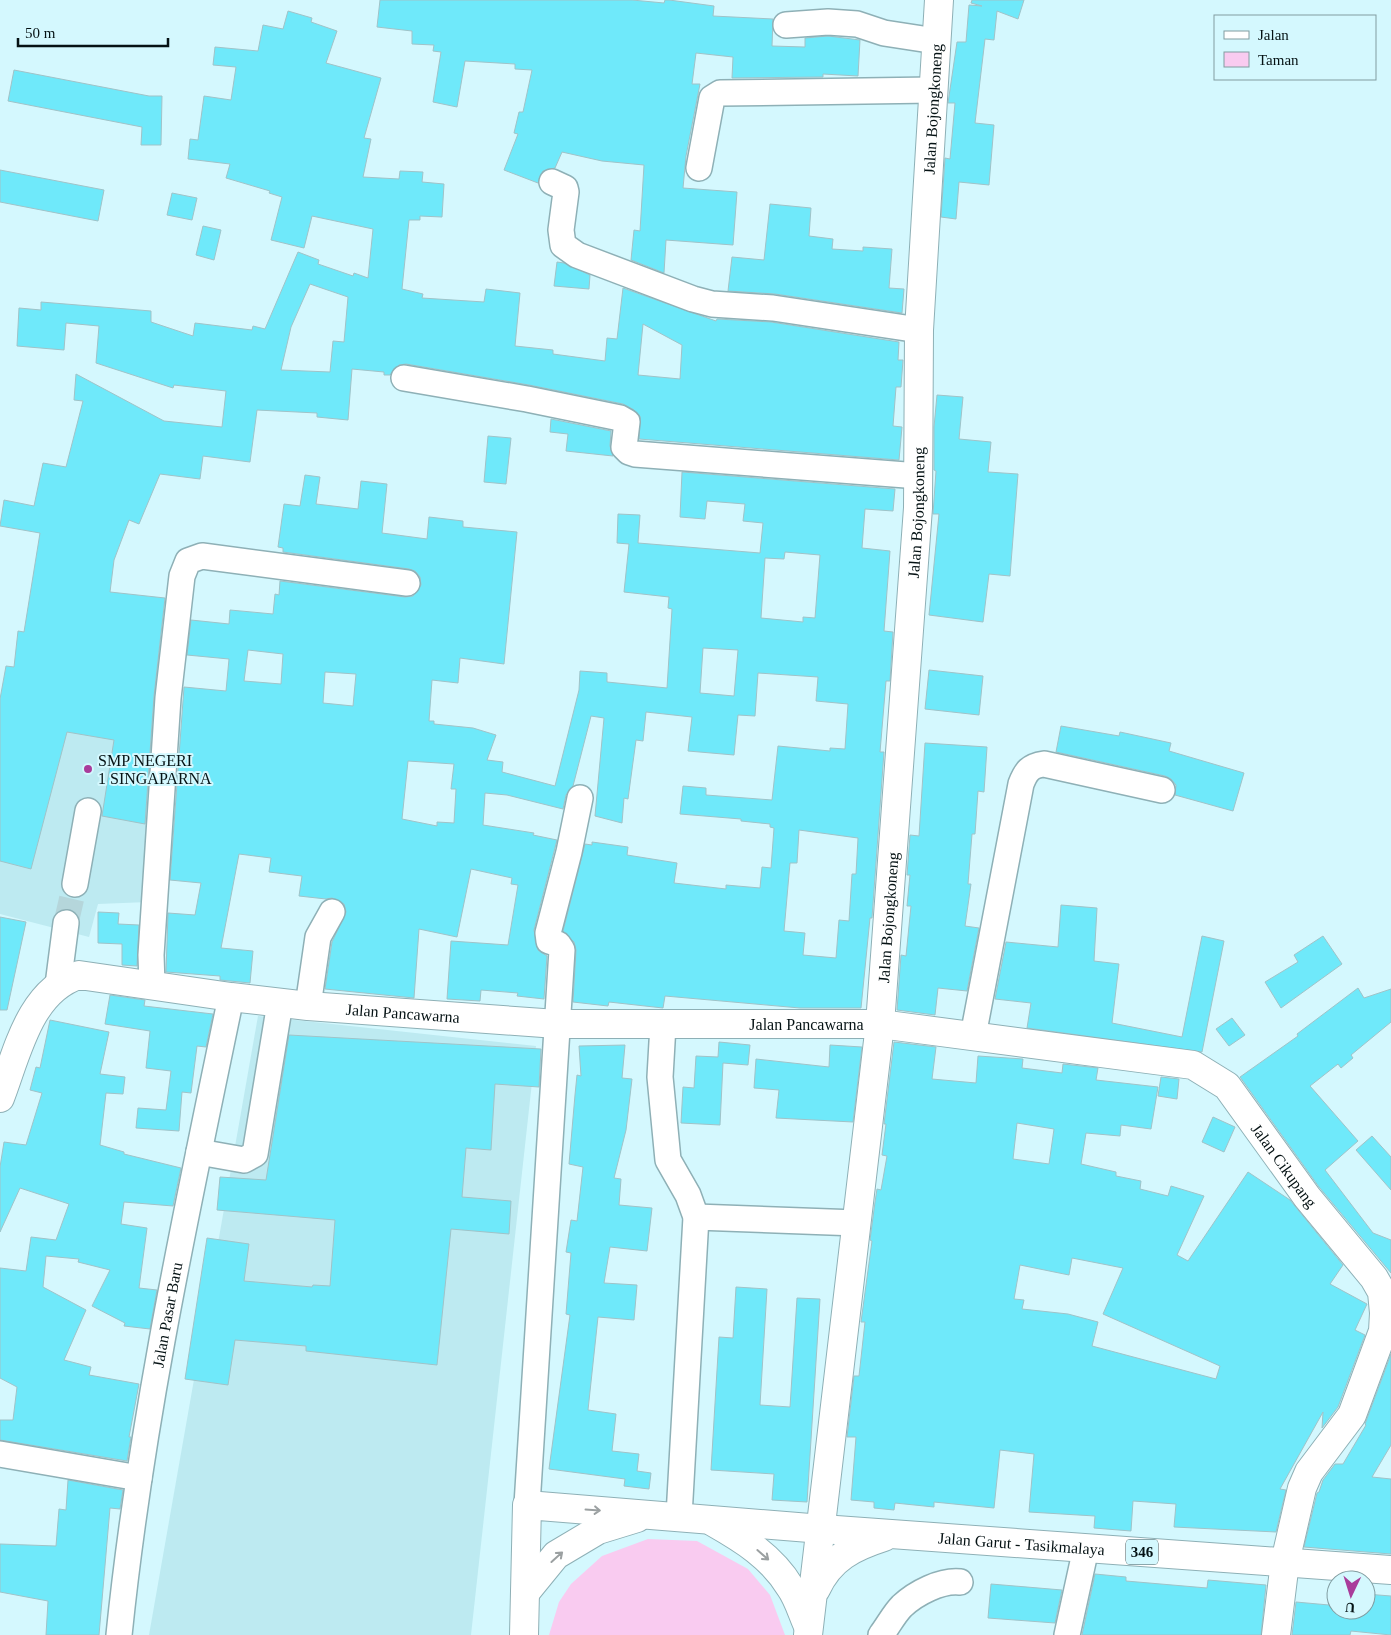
<svg xmlns="http://www.w3.org/2000/svg" width="1391" height="1635" font-family="Georgia,serif">
	<rect width="100%" height="100%" fill="#d4f8fe"/>
	<g fill="#bdeaf1">
		<path d="M51 623 173 643 148 902 98 904 89 937 0 914V841Z"/>
		<path d="M258 1016 536 1046 471 1635H149Z"/>
	</g>
	<path fill="#f9cbf0" d="M648 1539 697 1541 748 1569 770 1595 785 1635H549L559 1602 571 1584 602 1556Z"/>
	<g fill="#6fe9fa" stroke="#a0c3c8" fill-rule="evenodd">
		<path d="M380 0H632L664 3 665 0H669L714 6 713 16 773 19 772 46 805 47V38L828 36 860 40 858 76 823 74V77L732 78 733 57 696 53 692 84H700L686 156 683 188 737 192 733 245 666 240 664 273 631 260 634 230 640 231 644 165 602 161 562 152 555 168 543 171 538 183 504 170 518 134 514 133 519 112H523L532 70 515 69V64L465 61 457 107 433 102 441 52 433 51 434 45 412 44V31L377 27Z"/>
		<path d="M972 0H1024L1018 19 997 11 994 40 985 39 975 123 994 125 989 185 959 182 956 219 941 217 945 158 950 159 955 103H948L957 42H966L969 5 982 6 971 3Z"/>
		<path d="M288 11 312 18 311 22 337 31 326 63 381 78 364 138 371 139 363 177 399 179 400 171 423 172 422 182 444 184 442 217 420 216V220H409L402 289 423 294 422 298 484 302 486 289 520 293 515 346 553 350V354L605 361 607 338 617 339 623 288 716 321 717 319 771 322 899 342 898 360H903L901 387H896L893 426 902 427 899 460 639 439 640 416 634 410 623 404 529 385 406 364 399 365 390 375H384V372L352 369 348 420 317 417V413L257 410 250 462 203 456 200 479 160 474 139 524 129 520 114 560 110 592 165 598 154 696 145 824 102 816 114 740 67 732 31 869 0 861V699L6 666 14 667 18 631 24 632 40 533 0 526 4 500 34 506 43 463 66 467 83 401 74 400 76 374 164 421 222 427 226 391 174 385 173 388 96 363 99 326 66 323 64 350 17 346 19 308 41 310V302L151 311V322L193 336 195 323 252 330 253 326 265 329 298 252 319 260 318 264 353 276 354 273 368 278 373 229 312 216 304 248 271 240 282 197 269 193 270 191 226 178 230 164 188 159 190 139 198 140 204 96 231 100 236 67 213 65 215 47 258 51 263 25 283 29ZM310 284 348 297 344 342 333 341 330 372 281 370 291 327ZM643 324 682 345 680 379 638 375Z"/>
		<path d="M14 70 149 96H162L161 145H141L142 127 8 101Z"/>
		<path d="M0 170 104 190 98 221 0 202Z"/>
		<path d="M172 193 197 198 192 220 167 215Z"/>
		<path d="M770 204 811 208 809 236 833 239 832 249 863 251V247L892 249 889 288 904 289 902 313 775 294 728 291 732 257 764 260Z"/>
		<path d="M203 226 221 230 214 260 196 255Z"/>
		<path d="M557 262 564 263 590 275 589 289 554 286Z"/>
		<path d="M937 395 963 397 959 439 991 442 988 472 1018 474 1010 576 989 574 983 622 929 615 939 514H933L936 471 934 470V427Z"/>
		<path d="M551 419 611 431 610 446 613 456 566 451 568 434 550 432Z"/>
		<path d="M488 436 511 438 506 484 484 482Z"/>
		<path d="M682 472 895 489 893 511 865 509 862 548 890 551 884 631 893 632 890 681H886L880 752H884L872 918H870L861 1008H800L665 996 663 1008 609 1002 608 1006 573 1002 576 950 574 942 563 931 585 844 592 845V842L628 847 627 855 677 863 674 883 726 889V885L760 888 762 867 771 868 774 828 770 827V824L741 821V819L680 814 683 786 706 788V795L772 800 778 746 830 751V748L845 749 848 704 816 701 818 677 758 673 755 716 738 715 734 755 688 751 692 717 646 712 643 741 636 740 628 799 624 798 622 823 595 816 604 718 591 716 573 786 566 795 563 809 507 795 485 793 483 825 534 833 533 835 557 840 534 930 538 950 547 956 544 999 517 996 518 993 481 990 480 1001 447 999 451 941 508 945 518 885 511 884 512 878 471 869 457 937 419 929 414 998 325 989 332 942 346 912 344 904 332 898 326 899 299 896 302 876 269 872 271 858 239 854 221 948 253 951 250 983 220 980V976L166 972 168 913 195 915 201 883 170 880 184 687 226 691 229 659 187 655 191 620 229 624 230 610 273 614 275 594 279 595 280 581 405 597 413 596 421 585 420 577 415 571 409 569 283 552V548L278 547 284 504 300 506 305 475 320 477 316 504 358 509 361 481 387 484 382 533 427 539 429 517 463 521V527L517 532 504 664 460 658 458 683 432 680 429 721H434V724L473 728 496 735 487 760 503 762 502 772 555 786 579 690 580 671 607 673V682L667 688 672 609 668 608 669 597 624 592 629 544 617 543 618 514 640 515 638 543 760 553 763 523 743 521 745 504 707 501 705 519 680 517ZM785 552 820 555 815 618 803 617V622L761 618 765 558 784 559ZM703 648 738 650 734 696 700 693ZM248 650 283 654 281 684 244 681ZM325 672 356 674 353 706 323 703ZM408 761 454 764 451 789H456L454 823 437 822V826L402 819ZM799 830 858 838 856 874H852L849 921 839 920 836 958 803 955 805 933 784 931 790 863H797Z"/>
		<path d="M929 670 983 676 979 715 925 709Z"/>
		<path d="M1061 726 1119 736 1120 732 1171 743 1169 751 1244 773 1233 811 1175 795 1176 785 1171 779 1165 776 1056 752Z"/>
		<path d="M925 743 987 747 984 792 978 791 975 834H972L968 884H971L965 926 979 928 967 991 938 988 935 1015 897 1010 901 955 906 956 911 906H907L910 875H907L910 835 919 836Z"/>
		<path d="M1061 905 1097 908 1094 961 1119 964 1112 1023 1182 1037 1202 936 1224 941 1202 1052 1027 1028 1031 1003 995 999 1006 942 1058 947Z"/>
		<path d="M98 912 119 913 118 924 139 925 137 966 122 965V944L98 943Z"/>
		<path d="M0 917 26 922 7 1010H0Z"/>
		<path d="M1323 936 1342 964 1281 1008 1265 982 1298 962 1294 955Z"/>
		<path d="M1358 988 1364 998 1391 989V1022L1351 1055 1353 1058 1341 1068 1338 1064 1310 1086 1358 1141 1325 1170 1373 1233 1391 1240V1273L1319 1187 1240 1077 1298 1036 1297 1034Z"/>
		<path d="M110 995 145 1000 144 1006 213 1014 206 1047 197 1046 191 1093 182 1092 179 1131 136 1128 138 1108 166 1110 171 1071 146 1068 150 1031 105 1024Z"/>
		<path d="M1232 1018 1245 1035 1229 1046 1216 1029Z"/>
		<path d="M50 1020 109 1032 100 1074 125 1077 123 1094 106 1093 100 1145 124 1152V1154L181 1168 173 1206 124 1202 121 1224 147 1228 139 1288 157 1290 150 1329 124 1326 125 1323 92 1306 110 1270 78 1262 79 1259 46 1256 43 1287 86 1310 64 1360 91 1367 89 1375 139 1384 129 1437H131L127 1461 0 1440V1420H13L17 1387 0 1378V1268L26 1271 31 1237 56 1240 69 1204 20 1188 0 1232V1167L4 1142 26 1145 42 1093 30 1090 36 1067 40 1068Z"/>
		<path d="M289 1035 541 1049 539 1087 495 1084 491 1150 466 1148 462 1197 511 1201 509 1234 451 1229 437 1365 306 1351V1346L235 1340 228 1385 185 1379 207 1238 249 1244 244 1281 312 1287 313 1285 330 1286 335 1220 217 1210 220 1177 266 1180Z"/>
		<path d="M719 1042 750 1045 748 1065 723 1063 720 1125 681 1123 683 1087 694 1088 696 1056 718 1057Z"/>
		<path d="M894 1042 936 1047 932 1079 976 1083 978 1056 1023 1059 1022 1068 1062 1073 1063 1064 1098 1068 1096 1080 1158 1087 1151 1129 1121 1125 1120 1136 1086 1133 1081 1164 1116 1172V1176L1141 1181 1140 1189 1168 1196 1171 1186 1204 1196 1177 1255 1188 1261 1248 1172 1290 1200 1343 1265 1330 1284 1367 1304 1355 1330 1365 1335 1338 1407 1322 1428 1323 1412 1280 1489 1286 1490 1276 1532 1174 1527 1176 1504 1133 1501 1131 1531 1094 1528 1095 1516 1029 1512 1034 1454 1000 1450 994 1508 934 1502V1507L895 1503 894 1510 874 1508V1502L851 1500 856 1437H847L854 1376H859L865 1322H861L872 1241 870 1240 875 1202 877 1189 881 1190 887 1156 882 1155 886 1124H884ZM1017 1123 1054 1129 1049 1164 1013 1159ZM1072 1258 1123 1268 1103 1314 1220 1366 1216 1379 1092 1346 1098 1322 1068 1314 1022 1309 1024 1300 1014 1299 1020 1265 1069 1275Z"/>
		<path d="M625 1045 622 1078 632 1079 626 1130 614 1178 621 1179 619 1205 652 1208 647 1251 610 1247 604 1283 637 1285 634 1320 598 1317 588 1410 616 1414 612 1451 639 1454 637 1471 651 1473 649 1489 624 1486 625 1479 549 1469 570 1315 566 1314 571 1253 566 1252 571 1220 577 1221 583 1167 569 1164 575 1095 577 1075 581 1076 579 1046Z"/>
		<path d="M830 1045 862 1047 853 1122 776 1118 779 1090 754 1088 756 1059 829 1067Z"/>
		<path d="M1161 1077 1179 1079 1177 1099 1158 1096Z"/>
		<path d="M1213 1117 1235 1127 1224 1152 1202 1142Z"/>
		<path d="M1372 1136 1391 1157V1190L1356 1150Z"/>
		<path d="M736 1287 767 1289 760 1405 790 1407 797 1298 820 1299 807 1502 772 1500 774 1474 711 1470 719 1337 733 1338Z"/>
		<path d="M1391 1354V1445L1372 1477 1391 1479V1554L1304 1547 1317 1493 1319 1492 1323 1480 1335 1464H1343L1366 1425 1365 1424Z"/>
		<path d="M68 1480 123 1490 120 1509 110 1508 99 1635H46L48 1601 0 1592V1544L56 1546 59 1509 66 1510Z"/>
		<path d="M1095 1574 1126 1577V1581L1207 1588 1208 1580 1266 1585 1261 1635H1082Z"/>
		<path d="M991 1584 1062 1590 1055 1623 988 1618Z"/>
		<path d="M1366 1594 1391 1596V1635L1351 1631 1350 1635H1292L1296 1602 1329 1605 1330 1597H1336V1610H1366Z"/>
	</g>
	<g fill="none" stroke-linecap="round" stroke-linejoin="round">
		<path stroke="#b5d6db" stroke-width="25" stroke-dasharray="25 12" stroke-linecap="butt" d="M66 923 75 884"/>
		<defs>
			<g id="minor">
				<path d="M786 25 828 22 857 24 884 33 936 41"/>
				<path d="M699 168 712 98 720 93 933 90"/>
				<path d="M552 182 565 188 566 192 561 230 563 245 577 255 693 299 712 304 773 308 919 330"/>
				<path d="M404 378 527 399 620 418 627 422 624 447 629 452 635 454 919 476"/>
				<path d="M75 884 88 811"/>
				<path d="M58 985 66 923"/>
				<path d="M152 985 151 955 168 698 182 576 188 561 202 556 407 583"/>
				<path d="M308 1006 318 937 332 912"/>
				<path d="M663 1025 660 1077 668 1160 688 1195 696 1217 679 1516"/>
				<path d="M973 1036 1021 784C1026 771 1030 766 1044 764L1162 790"/>
				<path d="M199 1152 244 1160 255 1154 280 1003"/>
				<path d="M696 1217 857 1223"/>
				<path d="M0 1454 139 1478"/>
				<path d="M527 1505 562 950 558 944 549 941 548 933 569 852 580 798"/>
				<path id="s1" d="M119 1635C141 1420 187 1209 231 997"/>
				<path d="M881 1635C888 1626 894 1614 902 1606 916 1593 941 1580 960 1582"/>
				<path d="M1067 1635 1086 1548"/>
			</g>
			<g id="major">
				<path id="s2" d="M0 1098C17 1054 29 991 79 975L231 997 308 1006 557 1024H880L1193 1065 1227 1086 1307 1197 1374 1278 1382 1292 1384 1313 1383 1331 1352 1415 1309 1472 1302 1488 1285 1562 1276 1635"/>
				<path d="M713 1522C743 1539 772 1557 790 1587 798 1598 802 1613 808 1626"/>
				<path d="M816 1589C830 1558 853 1547 884 1537"/>
				<path d="M525 1593 556 1555 598 1530 637 1518"/>
				<path id="s3" d="M524 1635 527 1505 822 1529 1391 1570"/>
				<path id="s4" d="M808 1635 880 1024 918 508 919 330 939 0"/>
			</g>
		</defs>
		<use href="#minor" stroke="#8eb0b6" stroke-width="28"/>
		<use href="#major" stroke="#8eb0b6" stroke-width="30"/>
		<use href="#minor" stroke="#fff" stroke-width="25"/>
		<use href="#major" stroke="#fff" stroke-width="28"/>
	</g>
	<defs><path id="oneway-shaft" d="M-6 0H5M1.5-3L5.5 0L1.5 3" fill="none" stroke-width="1.6" stroke-linecap="round" stroke-linejoin="round" transform="scale(1.25)"/></defs>
	<g stroke="#9ba0a1">
		<use href="#oneway-shaft" transform="translate(593 1510) rotate(4)"/>
		<use href="#oneway-shaft" transform="translate(763 1555) rotate(41)"/>
		<use href="#oneway-shaft" transform="translate(557 1557) rotate(-42)"/>
	</g>
	<circle fill="#a93c9b" stroke="#d4f8fe" stroke-width="2" cx="88" cy="769" r="5"/>
	<g text-anchor="middle" stroke-width="4" stroke-linejoin="round" paint-order="stroke">
		<rect fill="#d4f8fe" stroke="#43575a" stroke-width="1" x="1126" y="1539.5" width="32" height="25" rx="4"/>
		<g font-size="15" font-weight="bold" fill="#051214">
			<text x="1142" y="1557">346</text>
		</g>
		<g font-size="16" fill="#051214" stroke="#d4f8fe">
			<text dy="6" stroke="none"><textPath href="#s4" startOffset="1532">Jalan Bojongkoneng</textPath></text>
			<text dy="6" stroke="none"><textPath href="#s4" startOffset="1128">Jalan Bojongkoneng</textPath></text>
			<text dy="6" stroke="none"><textPath href="#s4" startOffset="722">Jalan Bojongkoneng</textPath></text>
			<text dy="6" stroke="none"><textPath href="#s2" startOffset="478">Jalan Pancawarna</textPath></text>
			<text dy="6" stroke="none"><textPath href="#s2" startOffset="882">Jalan Pancawarna</textPath></text>
			<text dy="6" stroke="none"><textPath href="#s2" startOffset="1409">Jalan Cikupang</textPath></text>
			<text dy="6" stroke="none"><textPath href="#s1" startOffset="324">Jalan Pasar Baru</textPath></text>
			<text dy="6" stroke="none"><textPath href="#s3" startOffset="626">Jalan Garut - Tasikmalaya</textPath></text>
		</g>
		<g font-size="16" fill="#051214" stroke="#d4f8fe" text-anchor="start">
			<text x="98" y="766">SMP NEGERI<tspan x="98" dy="18">1 SINGAPARNA</tspan></text>
		</g>
	</g>
	<rect x="1214" y="15" width="162" height="65" fill="#d4f8fe" stroke="#819ca0"/>
	<rect x="1224" y="31" width="25" height="8" fill="#ffffff" stroke="#819ca0"/>
	<text x="1258" y="40" font-size="15" fill="#051214">Jalan</text>
	<rect x="1224" y="52" width="25" height="15" fill="#f9cbf0" stroke="#819ca0"/>
	<text x="1258" y="65" font-size="15" fill="#051214">Taman</text>
	<g transform="translate(1351 1595) rotate(184)"><circle r="24" fill="#d4f8fe" stroke="#819ca0"/>
	<path d="M0-4L9 19L0 12L-9 19Z" fill="#a93c9b"/>
	<text y="-8" font-size="14" font-weight="bold" text-anchor="middle" fill="#051214">U</text>
	</g>
	<path d="M18 38v8h150v-8" fill="none" stroke="#051214" stroke-width="2.5"/>
	<text x="25" y="38" font-size="15" fill="#051214" stroke="#d4f8fe" stroke-width="4" paint-order="stroke">50 m</text>
</svg>
